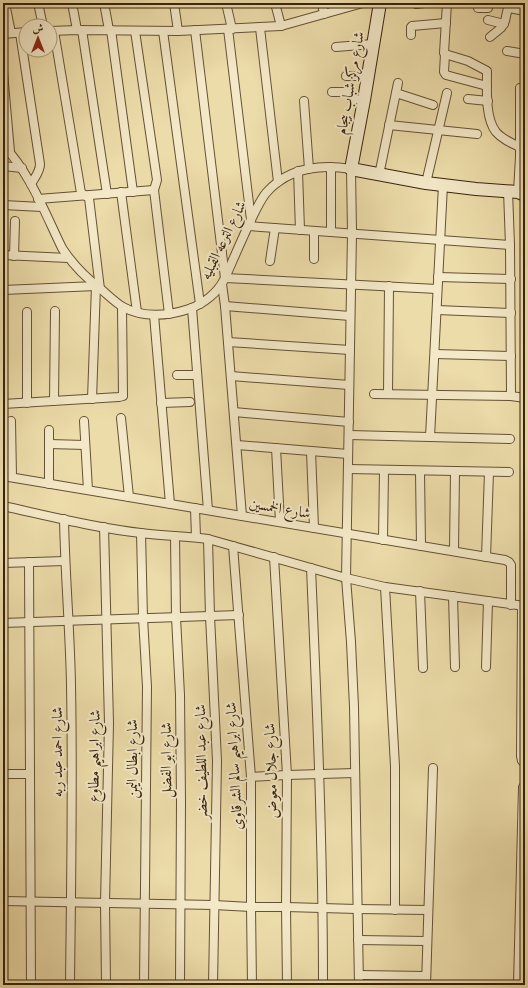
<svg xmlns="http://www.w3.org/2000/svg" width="528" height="988" font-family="'Sorts Mill Goudy',Amiri,serif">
	<rect width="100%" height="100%" fill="#ecdca9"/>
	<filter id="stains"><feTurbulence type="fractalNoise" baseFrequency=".005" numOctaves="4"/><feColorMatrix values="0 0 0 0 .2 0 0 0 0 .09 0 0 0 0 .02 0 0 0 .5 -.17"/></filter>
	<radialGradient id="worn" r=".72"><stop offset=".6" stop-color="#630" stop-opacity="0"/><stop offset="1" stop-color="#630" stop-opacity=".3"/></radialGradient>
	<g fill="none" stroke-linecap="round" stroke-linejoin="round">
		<defs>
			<g id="minor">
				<path d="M5 3 11 33"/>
				<path d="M38 3 43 26"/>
				<path d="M72 3 77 30"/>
				<path d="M104 3 109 30"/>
				<path d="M174 3 178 31"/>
				<path d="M226 3 232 29"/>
				<path d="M275 3 281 26"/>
				<path d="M322 3 324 14"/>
				<path d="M447 3 444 53 445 54 468 61 487 71V73C487 90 485 118 496 132 502 139 511 143 520 147"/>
				<path d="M416 4 424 3"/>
				<path d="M478 8H488L490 3"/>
				<path d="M509 8 525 11"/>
				<path d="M488 20 504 24"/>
				<path d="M260 28 278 182"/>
				<path d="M228 29 251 220"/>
				<path d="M82 30 107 194"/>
				<path d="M111 30 133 192"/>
				<path d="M195 30 225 278 437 289"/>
				<path d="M50 31 77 30 178 31 281 26 363 3"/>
				<path d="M54 31 81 193 89 198 100 289"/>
				<path d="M135 31 157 180 154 190 169 314"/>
				<path d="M163 31 200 304"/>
				<path d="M20 33 40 164C40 172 35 177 31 184"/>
				<path d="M3 34 26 32"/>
				<path d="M411 35V27L412 26 446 23"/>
				<path d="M490 37 501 28 505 21 509 3"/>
				<path d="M336 47 373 44"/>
				<path d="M507 51 525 54"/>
				<path d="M445 54 444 72 446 75 487 86"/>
				<path d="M3 72 10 152"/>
				<path d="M346 76H368"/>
				<path d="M520 88V157L518 192 523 191"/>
				<path d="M332 92H347L351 99 364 100"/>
				<path d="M396 93 433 105"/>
				<path d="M468 99 488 101"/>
				<path d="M304 101 309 169"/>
				<path d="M389 125 477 134"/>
				<path d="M3 145C30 173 45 213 62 248 73 265 86 278 102 290 109 296 116 303 123 307 143 318 168 316 189 309 203 304 218 293 225 278 233 260 241 241 250 222 255 212 259 202 266 193 288 168 320 164 351 169L352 233 346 578 351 642 354 707 359 985"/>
				<path d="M3 166 22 168"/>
				<path d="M298 171 300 230"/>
				<path d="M379 175 398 83"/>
				<path d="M426 183 447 93"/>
				<path d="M508 191 510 245 511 396"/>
				<path d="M121 192 137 312"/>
				<path d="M38 199 154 190"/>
				<path d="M3 205 42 207"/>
				<path d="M248 226 510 245"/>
				<path d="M314 231V259"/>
				<path d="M331 232V167"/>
				<path d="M3 255 68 258"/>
				<path d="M14 256 15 221"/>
				<path d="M270 261 275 228"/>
				<path d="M438 277 511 279"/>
				<path d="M222 284 225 306 242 516"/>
				<path d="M3 290 96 286 92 399"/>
				<path d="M225 306 350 316"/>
				<path d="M192 308 208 510"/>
				<path d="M437 310 511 313"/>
				<path d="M27 312V403"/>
				<path d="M154 315 170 504"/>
				<path d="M228 342 350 350"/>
				<path d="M435 354 511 356"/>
				<path d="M177 375H197"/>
				<path d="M231 376 349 385"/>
				<path d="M374 394 511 396 525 398"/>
				<path d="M388 394 389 286"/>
				<path d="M54 401 55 311"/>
				<path d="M161 403 190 402"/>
				<path d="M3 404 119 397 123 396 122 307"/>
				<path d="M234 412 349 422"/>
				<path d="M121 418 129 497"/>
				<path d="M11 421 12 477"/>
				<path d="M84 421 88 490"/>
				<path d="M49 430V484"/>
				<path d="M349 435 510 439"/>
				<path d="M430 437 443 185"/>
				<path d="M49 444 85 445"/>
				<path d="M237 445 348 454"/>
				<path d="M276 448 280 522"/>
				<path d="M311 451 314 528"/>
				<path d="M348 469 509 472"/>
				<path d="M420 471 421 546"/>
				<path d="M3 476 505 560 509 562 511 565V605"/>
				<path d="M3 506C49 516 95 528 141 533 163 536 186 536 208 539L346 578 385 587 525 606"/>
				<path d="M195 508 196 537"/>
				<path d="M64 519C65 574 70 630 71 685 73 785 71 885 70 985"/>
				<path d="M104 527 109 723 105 903 106 985"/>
				<path d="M141 533 143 618 147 687 144 985"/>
				<path d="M175 536 176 617 180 695 181 801 180 985"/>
				<path d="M208 539 210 616 217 761 213 985"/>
				<path d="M383 540 384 470"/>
				<path d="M233 546 251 777V907L252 985"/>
				<path d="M454 551 455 471"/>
				<path d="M274 557 287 775 286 907 287 985"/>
				<path d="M486 557 489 472"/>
				<path d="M29 562 31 985"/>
				<path d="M3 563 65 561"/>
				<path d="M311 568C317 707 323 846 323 985"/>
				<path d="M385 587 395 766V910"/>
				<path d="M420 591 423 668"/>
				<path d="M453 596 455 667"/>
				<path d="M522 606 521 756 522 761 525 762"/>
				<path d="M3 623 239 615"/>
				<path d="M486 667 488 601"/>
				<path d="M3 774H30"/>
				<path d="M251 777 287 775 355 773"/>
				<path d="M3 901 214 905 251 907H286L357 909 428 910"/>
				<path d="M358 940 427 941"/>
				<path d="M359 975 426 976"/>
				<path d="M426 985 433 768"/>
				<path d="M518 985 523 787"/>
			</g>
			<path id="secondary" d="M380 3 364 100 351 169 426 183 476 189 518 192 525 195"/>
		</defs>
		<use href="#minor" stroke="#655136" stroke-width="10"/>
		<use href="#secondary" stroke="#38230f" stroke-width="14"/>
		<use href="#minor" stroke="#f3e8c7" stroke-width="8"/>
		<use href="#secondary" stroke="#f3e8c7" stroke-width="12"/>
	</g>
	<g text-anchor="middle" stroke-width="4" stroke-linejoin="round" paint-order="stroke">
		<g font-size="15" fill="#38230f" stroke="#f3e8c7">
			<text transform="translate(350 83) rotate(-80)" y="5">شارع مركز شباب بيجام</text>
			<text transform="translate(223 240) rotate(-64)" y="5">شارع الترعه القبليه</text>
			<text transform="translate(280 508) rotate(10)" y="5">شارع الخمسين</text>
			<text transform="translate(57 752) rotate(-90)" y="5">شارع احمد عبد ربه</text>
			<text transform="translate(94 756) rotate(-89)" y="5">شارع ابراهيم مطاوع</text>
			<text transform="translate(132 759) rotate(-90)" y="5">شارع ابطال اليمن</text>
			<text transform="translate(166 760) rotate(-90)" y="5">شارع ابو الفضل</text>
			<text transform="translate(201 762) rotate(-91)" y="5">شارع عبد اللطيف خضر</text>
			<text transform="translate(234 766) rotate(-93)" y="5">شارع ابراهيم سالم الشرقاوى</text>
			<text transform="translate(271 771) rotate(-92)" y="5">شارع جلال معوض</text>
		</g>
	</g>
	<rect width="528" height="988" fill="none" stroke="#ecdca9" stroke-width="16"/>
	<rect x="4" y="4" width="520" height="980" fill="none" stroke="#38230f" stroke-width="2"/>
	<rect x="8" y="8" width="512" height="972" fill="none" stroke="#38230f"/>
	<g transform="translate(38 38)"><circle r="19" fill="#f3e8c7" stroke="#a8997d"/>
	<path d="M0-3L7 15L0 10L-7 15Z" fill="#8f2418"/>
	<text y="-6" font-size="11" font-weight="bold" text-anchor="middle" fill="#38230f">ش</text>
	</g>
	<rect width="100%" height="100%" filter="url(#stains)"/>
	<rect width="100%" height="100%" fill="url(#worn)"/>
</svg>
